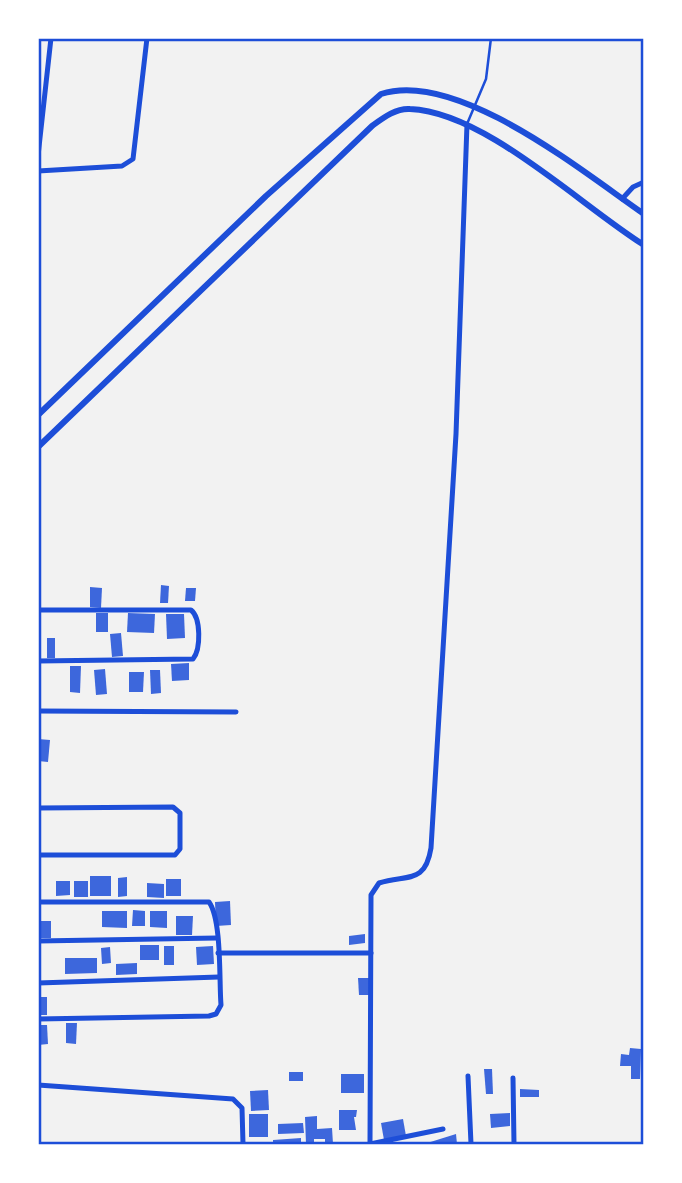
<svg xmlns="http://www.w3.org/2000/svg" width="682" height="1183" font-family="'Libre Baskerville',serif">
	<rect width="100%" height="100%" fill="#f2f2f2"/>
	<g fill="#3d67dc">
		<path d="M161 585 169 586 168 603H160Z"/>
		<path d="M90 587 102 588 101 608 90 607Z"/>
		<path d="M186 588H196L195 601H185Z"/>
		<rect x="96" y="613" width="12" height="19"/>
		<path d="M128 613 155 614 154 633 127 632Z"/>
		<path d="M166 614H184L185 638 167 639Z"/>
		<path d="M121 633 123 656 112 657 110 634Z"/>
		<rect x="47" y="638" width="8" height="20"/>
		<path d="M189 663V680L172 681 171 664Z"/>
		<path d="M70 666H81L80 693 70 692Z"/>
		<path d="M105 669 107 694 96 695 94 670Z"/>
		<path d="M150 670H160L161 693 151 694Z"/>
		<path d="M129 672H144L143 692H129Z"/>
		<path d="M38 739 50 740 48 762 38 761Z"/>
		<rect x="90" y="876" width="21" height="20"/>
		<path d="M127 877V896L118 897V878Z"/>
		<rect x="166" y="879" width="15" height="17"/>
		<path d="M56 881H70V895L56 896Z"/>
		<rect x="74" y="881" width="14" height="16"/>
		<path d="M147 883 164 884V898L147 897Z"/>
		<path d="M230 901 231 925 216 926 215 902Z"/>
		<path d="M133 910 145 911V926H132Z"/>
		<path d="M102 911H127V928L102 927Z"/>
		<path d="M150 911H167V928L150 927Z"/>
		<path d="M176 916H193L192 935H176Z"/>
		<rect x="38" y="921" width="13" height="17"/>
		<path d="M365 934V943L349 945V936Z"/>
		<rect x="140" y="945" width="19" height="15"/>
		<rect x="164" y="946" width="10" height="19"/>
		<path d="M213 946 214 964 197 965 196 947Z"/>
		<path d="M110 947 111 963 102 964 101 948Z"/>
		<path d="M65 958H97V973L65 974Z"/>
		<path d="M137 963V974L116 975V964Z"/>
		<path d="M358 978H370V995H359Z"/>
		<rect x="38" y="997" width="9" height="18"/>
		<path d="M66 1023H77L76 1044 66 1043Z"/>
		<path d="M38 1025H47L48 1044 38 1045Z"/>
		<path d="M630 1048 641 1049 640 1079H631V1066H620L621 1054 629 1055Z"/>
		<path d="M484 1069H492L493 1094H486Z"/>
		<rect x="289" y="1072" width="14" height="9"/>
		<rect x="341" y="1074" width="23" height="19"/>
		<path d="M520 1089 539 1090V1097H520Z"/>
		<path d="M268 1090 269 1110 251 1111 250 1091Z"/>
		<path d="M339 1110H357L356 1117H354L356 1130H339Z"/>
		<path d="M510 1113V1126L491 1128 490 1114Z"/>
		<rect x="249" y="1114" width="19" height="23"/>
		<path d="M317 1116V1129L332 1128 333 1144H325V1139H314V1144H306L305 1117Z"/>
		<path d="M403 1119 406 1136 384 1140 381 1123Z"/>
		<path d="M303 1123 304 1133 278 1134V1124Z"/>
		<path d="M456 1134 457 1144H424Z"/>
		<path d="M301 1138V1144H273V1140Z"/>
	</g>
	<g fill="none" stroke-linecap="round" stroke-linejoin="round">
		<path stroke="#1d4ed8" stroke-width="2.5" d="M467 124 486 79 491 38"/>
		<g stroke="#1d4ed8" stroke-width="5">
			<path d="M38 156 51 38"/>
			<path d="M38 171 122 166 133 159 147 38"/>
			<path d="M622 199 633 187 644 182"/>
			<path d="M38 610H191C201 618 201 649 193 659L38 661"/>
			<path d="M38 711 236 712"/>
			<path d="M38 808 173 807 180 813V849L175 855H38"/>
			<path d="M38 902H209C222 920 219 981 221 1005L216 1014 209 1016 38 1019"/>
			<path d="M38 941 217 938"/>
			<path d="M218 953H371"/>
			<path d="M38 983 219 977"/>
			<path d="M468 1076 471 1144"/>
			<path d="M513 1078 514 1144"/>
			<path d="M38 1085 233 1099 242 1108 243 1144"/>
			<path d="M370 1144 371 895 379 883C407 874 425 885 431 848L456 434 467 124"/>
			<path d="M370 1144 443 1129"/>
		</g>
		<g stroke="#1d4ed8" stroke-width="6">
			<path d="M38 415 266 196 381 94C457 69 583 172 644 214"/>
			<path d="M38 447 372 126C383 118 396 108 410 109 485 112 580 205 644 245"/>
		</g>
	</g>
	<rect width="682" height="1183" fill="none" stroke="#ffffff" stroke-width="80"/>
	<rect x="40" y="40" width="602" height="1103" fill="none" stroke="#1d4ed8" stroke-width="2.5"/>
</svg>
